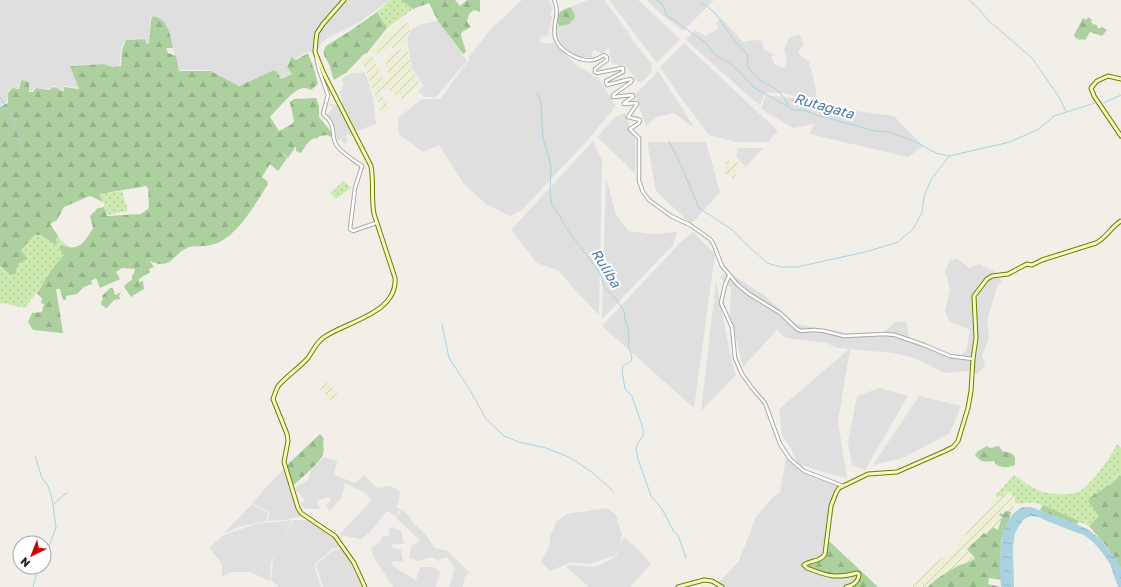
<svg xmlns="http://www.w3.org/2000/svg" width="1121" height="587" font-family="'Golos Text',sans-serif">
	<defs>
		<pattern id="farmland-furrows" width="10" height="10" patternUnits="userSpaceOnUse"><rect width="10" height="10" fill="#eef0d5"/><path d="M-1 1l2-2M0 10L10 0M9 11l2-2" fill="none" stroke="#ccceb7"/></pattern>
		<pattern id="grass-dots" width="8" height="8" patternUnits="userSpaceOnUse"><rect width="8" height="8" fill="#cdebb0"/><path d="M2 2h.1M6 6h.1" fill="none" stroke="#b0c997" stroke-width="1.8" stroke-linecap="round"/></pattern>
		<pattern id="forest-firs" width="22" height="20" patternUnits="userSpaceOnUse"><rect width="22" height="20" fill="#add19e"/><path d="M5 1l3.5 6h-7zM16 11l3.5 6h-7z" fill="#95b388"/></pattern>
		<pattern id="water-ripples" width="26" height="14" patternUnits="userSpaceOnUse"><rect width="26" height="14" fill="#aad3df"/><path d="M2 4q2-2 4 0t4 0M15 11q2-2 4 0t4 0" fill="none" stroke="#92b5bf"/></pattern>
	</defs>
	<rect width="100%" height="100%" fill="#f2efe9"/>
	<g fill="#e0dfdf">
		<path d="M0 0H390L361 21 326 39 321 43 317 52H307L295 59 290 57 287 66 292 74 280 79 276 71 274 70 238 86 211 70H179L167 27 160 19 152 16 150 18 149 44 145 43 144 38 125 40 121 49 120 65 111 67 104 64 70 65 79 88 64 86 63 90H60L55 86H52L49 89 35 88 33 91H28L29 82 20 80 18 88H11L8 92 7 102 2 104V106H0Z"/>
		<path d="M522 0H549L553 9 550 13 552 17 548 35 540 37V43H553L576 65 599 79 616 106 586 142 522 210 510 216 486 204 464 184 439 145 423 152 399 134 398 118 422 99H440L469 60V57L493 26 502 19Z"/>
		<path d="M588 0H604L628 32 632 40 651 63 652 72 643 81 638 82 624 63 621 66 611 63 609 46 603 54 593 50 592 57H580L572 55 561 43 557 35V25L560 26 572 20 574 12 571 7Z"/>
		<path d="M609 0H638L680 39 657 63Z"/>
		<path d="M647 0H714L683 31 655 9Z"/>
		<path d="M721 18 743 42 754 40 762 41 764 50 773 54 772 59 775 65 785 68 787 60 784 50 789 38 799 34 804 45 798 51 801 56 809 62 813 76 817 97H799L782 93H765L760 105 753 100 686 40 695 30 705 36 718 29 716 23Z"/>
		<path d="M438 21 467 61 436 97H425L418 91 424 86 412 68 407 38 412 29 421 24Z"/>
		<path d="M684 43 778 131 768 142H736L709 135 681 98 660 67Z"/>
		<path d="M658 71 694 127V128L674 113 657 117 646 126 635 95Z"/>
		<path d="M365 72 373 98 376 124 351 133 345 136 348 141 344 144 341 139 337 141 334 123 326 115 333 108 329 105 330 103 335 105 343 102 339 91 342 90V86L344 85 342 78 350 74Z"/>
		<path d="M766 95 793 98 818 106 894 116 923 146 908 157 809 134 814 124 793 128 761 109Z"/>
		<path d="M625 113 635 139V173L597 137 615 117Z"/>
		<path d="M593 141 602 161 599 315 576 291 559 271 537 263 511 230Z"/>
		<path d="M648 142H706L720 192 691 224 656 191 648 147Z"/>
		<path d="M738 148H763L746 167 736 157Z"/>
		<path d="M606 177 616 215 629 231 653 234 677 232 673 245 602 319Z"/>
		<path d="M693 232 715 254 694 408 602 326 681 242Z"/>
		<path d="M957 258 969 268 979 264 994 271 1002 282 998 285 996 290 987 322 989 338 982 355 985 366 977 374 967 371 945 373 915 358 893 353 850 349 838 421 847 478 827 473 798 464 791 449 782 435 779 409 849 349 837 348 827 343 786 338 777 330 743 367 730 314 731 288 719 277 728 272 764 295 796 324 869 337 879 336 895 322 906 321 910 341 930 348 948 357H958L966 351 970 330 949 321 945 311 950 290 945 269 951 259 953 260Z"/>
		<path d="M716 281 730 354 736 375 701 411Z"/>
		<path d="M880 388 908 396 865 470 852 465 848 442 857 396Z"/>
		<path d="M919 396 961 406 950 433 903 458 873 465Z"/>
		<path d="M324 457 337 461 334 475 355 483 364 475 377 488 390 486 400 491 399 502 396 507 400 509 396 517 388 511 386 512 370 532 360 540 357 538 339 535 371 501 370 498 367 495 371 492 367 494 345 483 342 497 330 511 326 506 331 500 329 497 317 500 320 509H306L300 505 305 500 294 488 308 480 311 470Z"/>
		<path d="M786 458 801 472 837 486 830 504 825 538V555L819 559H814L804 563 802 566 832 577H845L857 574V578L851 583 842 587H724L719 584 720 581 740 560V557L746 544 747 539 750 534 753 524 755 522 754 520 755 518 773 497 780 492Z"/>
		<path d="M285 467 297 509 303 516 284 520 268 521 269 511 256 506 252 503Z"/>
		<path d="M252 504 255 507 268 512 266 521 238 527 223 534Z"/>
		<path d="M607 508 616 515 622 535 620 544 624 537 640 551 651 564 630 587H589L566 567 570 565 595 567 612 559 618 554V552L615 556 605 558 591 564 571 562 550 571 541 562 549 547 551 534 557 521 567 514Z"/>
		<path d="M402 509 410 517 413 523 425 534 434 547 447 551 470 573 465 576 463 587H449L455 569 447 557 437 560 431 557 418 561 409 558 411 546 420 540 396 518Z"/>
		<path d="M292 520 278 552 271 562 270 581 250 572H233L222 576V563L209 548 222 536 259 523 278 522Z"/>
		<path d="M293 520H309L331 535 341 546 332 549 314 565 321 587H279L271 580 273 561Z"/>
		<path d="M390 527 401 531 404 544H393L392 547 401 550 403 562 393 561 391 565 416 580 420 567H433L440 571 436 587H393L375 559 371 548 380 542 383 536H389Z"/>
		<path d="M340 549 346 552 364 587H323L316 565 332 551Z"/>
	</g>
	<g fill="url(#farmland-furrows)">
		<path d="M401 21 403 23 407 22 410 26V30L406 36V41L400 47 391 48 383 52H380V53H370L385 35Z"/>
		<path d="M407 46 412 70 421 85 403 99 394 95 390 91 383 90 381 94 390 109 381 113 379 108 381 104 376 99 362 60 364 58 373 57 376 64 379 65V70L383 78 389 75 385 59 386 56Z"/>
		<path d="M727 160 733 162 735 160 738 162 735 179 724 173Z"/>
		<path d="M326 382 338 392 333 394 338 393 332 403 327 397 330 395 327 396 320 389Z"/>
		<path d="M1011 491 1015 496V503L1011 512 1006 511 1003 514 1000 513 999 515 1002 517 998 530 993 527 986 535 967 549 975 558 971 562 956 567 937 578 928 587H910L933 563 952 553 968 531 997 497 1004 492Z"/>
	</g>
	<g fill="url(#grass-dots)">
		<path d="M390 0H401L413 9 387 28 377 12Z"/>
		<path d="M344 181 351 188 336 199 330 193Z"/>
		<path d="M122 191 128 211 107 215 101 194Z"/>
		<path d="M35 235H41L57 246 56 239 58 236 62 241 71 248H69L25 308 2 303 0 304V266L3 270Z"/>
		<path d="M1117 444 1121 448V476L1120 475C1114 481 1108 486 1102 491 1097 494 1092 495 1089 501L1099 516 1089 526 1037 503C1030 502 1023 504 1015 503V496H1012L1011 491 1004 492V495L1002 497 1000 496 997 497 995 496 1014 475C1022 480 1030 487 1038 490 1049 495 1073 497 1083 489 1094 480 1111 457 1117 444Z"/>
	</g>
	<g fill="url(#forest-firs)">
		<path d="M401 0H455L460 6 467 0H480V12L474 10 469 14 467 22 471 27 462 32 461 35 466 52 463 54 438 21 429 3 413 9Z"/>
		<path d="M571 7 575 16 573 20 571 21 570 24 559 26C553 14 561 10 571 7Z"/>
		<path d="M377 12 387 28 367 53 364 54 347 72 334 80C332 76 332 72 330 67 328 59 320 55 326 46L350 31Z"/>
		<path d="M153 16C169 20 170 35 173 48H166L168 53 176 56 179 71H211L239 86 274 70 277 72 281 79 292 74 287 67 291 57 296 60 308 53 314 69 318 84 311 90C309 89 307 88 304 88 294 88 277 110 270 117L279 131 292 124 294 121 290 102 294 99 316 98 319 106V117L332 133V136L330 137 327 135 320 136 316 139 314 138C307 142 305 147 301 153L296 151V146L288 158 278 150 287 158 278 171 270 164 262 177 267 181 268 184C255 204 236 240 211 245 203 247 194 245 187 248 173 254 171 271 150 261L154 267 149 269 150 272 139 279V282L143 281 144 289 131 297 124 287 126 284 132 280V276L134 273 135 269 122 268 116 272 120 279 100 288 96 278 91 281 92 284 84 287 77 294 66 296V300H63L60 289H56L63 333 33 330 28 322 32 313 42 312 44 304 41 303 42 298 37 293 52 269 64 255 59 248 61 245C79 252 84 243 93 228L90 216 98 208 104 207 107 216 141 214 149 208 148 188 146 186 100 194 103 202 90 196 64 207 57 220 50 224 58 236 56 239 57 246 41 235H35L21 250 28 259 19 263 15 274 11 275 0 266V106L2 107 3 105 8 103V93L12 88 19 89 21 80 29 82V92H33L36 88 49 90 53 87C57 87 60 91 64 91V87L79 89 70 66 104 64 112 67 121 66 122 50 126 40 145 39 146 43 149 44 151 19Z"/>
		<path d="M1088 17 1092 20 1091 22 1094 25 1097 23 1096 25 1098 26 1097 28H1101V26L1107 30 1102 36 1090 32 1085 40 1081 39 1080 41 1078 38 1077 40 1074 35 1083 18 1086 20Z"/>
		<path d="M110 288H113L115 295 121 292 119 296 120 299 114 300 107 308H105L104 306H102L101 302 103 299 102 296Z"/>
		<path d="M320 434 324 439C322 444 325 448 323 454 320 463 300 479 293 486L287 465Z"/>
		<path d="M987 446 990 448 999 446 1002 451 1011 453 1015 457V465C1008 468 998 469 994 461 984 462 982 463 975 455L978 451Z"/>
		<path d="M1120 475 1121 476V569L1108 548 1089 526 1099 516 1088 501 1091 497 1112 483Z"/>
		<path d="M1043 505 1079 521 1077 524 1045 513 1040 510Z"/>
		<path d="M1006 511 1011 512C1009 523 1003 531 1001 542 1000 554 1002 567 1001 580L989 578 988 584 1001 587H928C936 578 947 572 958 566 964 563 970 563 975 558L967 549 984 533 986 535 993 527 998 530 1002 517 999 515 1000 513 1003 514Z"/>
		<path d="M827 539 878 587H849L852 585 860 574 858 571 832 575 806 566V564L824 558Z"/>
	</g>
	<path fill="url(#water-ripples)" d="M1023 507H1031L1074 523 1089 530 1100 539 1118 561 1121 569V587H1118L1110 564 1101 551 1093 542 1084 535 1075 532 1047 521 1038 517 1031 516 1024 519 1019 526 1015 533 1013 547 1014 587H1001C999 563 997 518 1023 507Z"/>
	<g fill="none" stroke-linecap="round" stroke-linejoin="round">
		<g stroke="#aad3df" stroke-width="1">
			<path d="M656 0C658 1 660 2 662 4 667 11 663 16 674 20L706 43 718 57 727 61 740 72 753 87 794 110H804L816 115 875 131 888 132 914 141 936 153 949 156"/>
			<path d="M969 0 978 8 988 20 1032 58 1059 97 1066 111"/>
			<path d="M701 2 715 13 735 41 746 53 748 57 747 66C750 69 752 73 755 76 768 88 779 85 788 105"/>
			<path d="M538 94 541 103 543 139 549 158 551 167 550 192 552 205 561 218 566 228 599 272 602 278 603 286 616 299 624 311 625 320 628 328 629 342 628 345 632 357 631 361 623 366 622 371 625 389 632 396 643 428V436L638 443 636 449 638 459 651 496 662 509 674 532 678 535 686 558"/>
			<path d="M0 97 12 117 23 149"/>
			<path d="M1104 103 1121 95"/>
			<path d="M669 141 678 159 699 208 734 231 743 241 767 263 781 267H797L865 252 898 242 913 229 922 213 924 196 931 180 949 156 1010 142 1039 129 1054 116 1095 103"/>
			<path d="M442 324 449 358 470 390 486 419 504 436 519 442 546 448 571 458 593 473 613 491"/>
			<path d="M35 456 42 478 48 486 52 498 56 527 50 544 44 554"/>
			<path d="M54 504 64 495 67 493"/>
			<path d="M22 538 24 543"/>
			<path d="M33 587 38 567"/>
		</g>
		<defs>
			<g id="tertiary">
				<path d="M554 0C561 13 552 23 555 37 558 50 579 62 592 60 597 60 600 57 604 55L607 57V60L595 69V72L597 73 623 68V72L606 81 607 85 630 79 632 80 631 82 613 95V97L633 95V97L624 103V104L636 103 637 104 628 117 640 120 639 123 630 129 639 138V181L643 192 649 200 671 216 690 225 710 239 713 243 722 266 737 284 749 294 780 313 797 329 801 331 814 330 824 331 844 336 885 334 895 335 924 345 950 356 973 359"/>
				<path d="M316 56 319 70 328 95 323 114C339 127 329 134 337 146 343 154 354 160 362 166L355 188 350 229 353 231 376 223"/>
				<path d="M729 276 725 285 721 303 732 327 735 358 742 374 752 388 765 403 780 444 790 459 804 471 843 486"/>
			</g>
			<g id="secondary">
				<path d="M344 0 323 24 317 33 316 40 315 52 324 74 371 166C374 182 371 198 374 214L395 278C398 314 344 322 323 338 316 343 313 351 308 358 299 368 288 375 279 385 276 389 275 394 273 399L287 434 288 441 284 462 298 508 301 513 335 536 354 563 365 587"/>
				<path d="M1121 79 1108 76 1097 81 1091 88 1094 96 1121 136"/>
				<path d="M678 587 704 580 712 581 722 587"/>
				<path d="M846 587C853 586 859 581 859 574L857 573C835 579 828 576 807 568L804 565C810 560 821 562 825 554L831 506 836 493 839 488 868 474 897 472 945 451 953 447 958 441 968 408 971 391 973 359 976 338 974 296 987 279 992 276 1008 274 1027 264 1032 265 1042 260 1096 243C1106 238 1111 227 1121 221"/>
			</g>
		</defs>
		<use href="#tertiary" stroke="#a9a9a9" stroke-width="4.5"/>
		<use href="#secondary" stroke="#707d05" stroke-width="5"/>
		<use href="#tertiary" stroke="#fff" stroke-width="2.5"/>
		<use href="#secondary" stroke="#f7fabf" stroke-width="3"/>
	</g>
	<g text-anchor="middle" stroke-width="4" stroke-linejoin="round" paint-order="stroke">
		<g font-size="14" font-style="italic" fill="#4a7aab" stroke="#fff">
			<text transform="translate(824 106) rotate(16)" y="5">Rutagata</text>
			<text transform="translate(606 268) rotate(58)" y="5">Ruliba</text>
		</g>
	</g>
	<g transform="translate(32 555) rotate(223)"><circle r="19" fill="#ffffff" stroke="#a7a7a7"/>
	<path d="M0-3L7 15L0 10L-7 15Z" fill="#d40000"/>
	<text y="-6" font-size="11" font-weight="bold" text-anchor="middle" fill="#222222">N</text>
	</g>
</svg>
